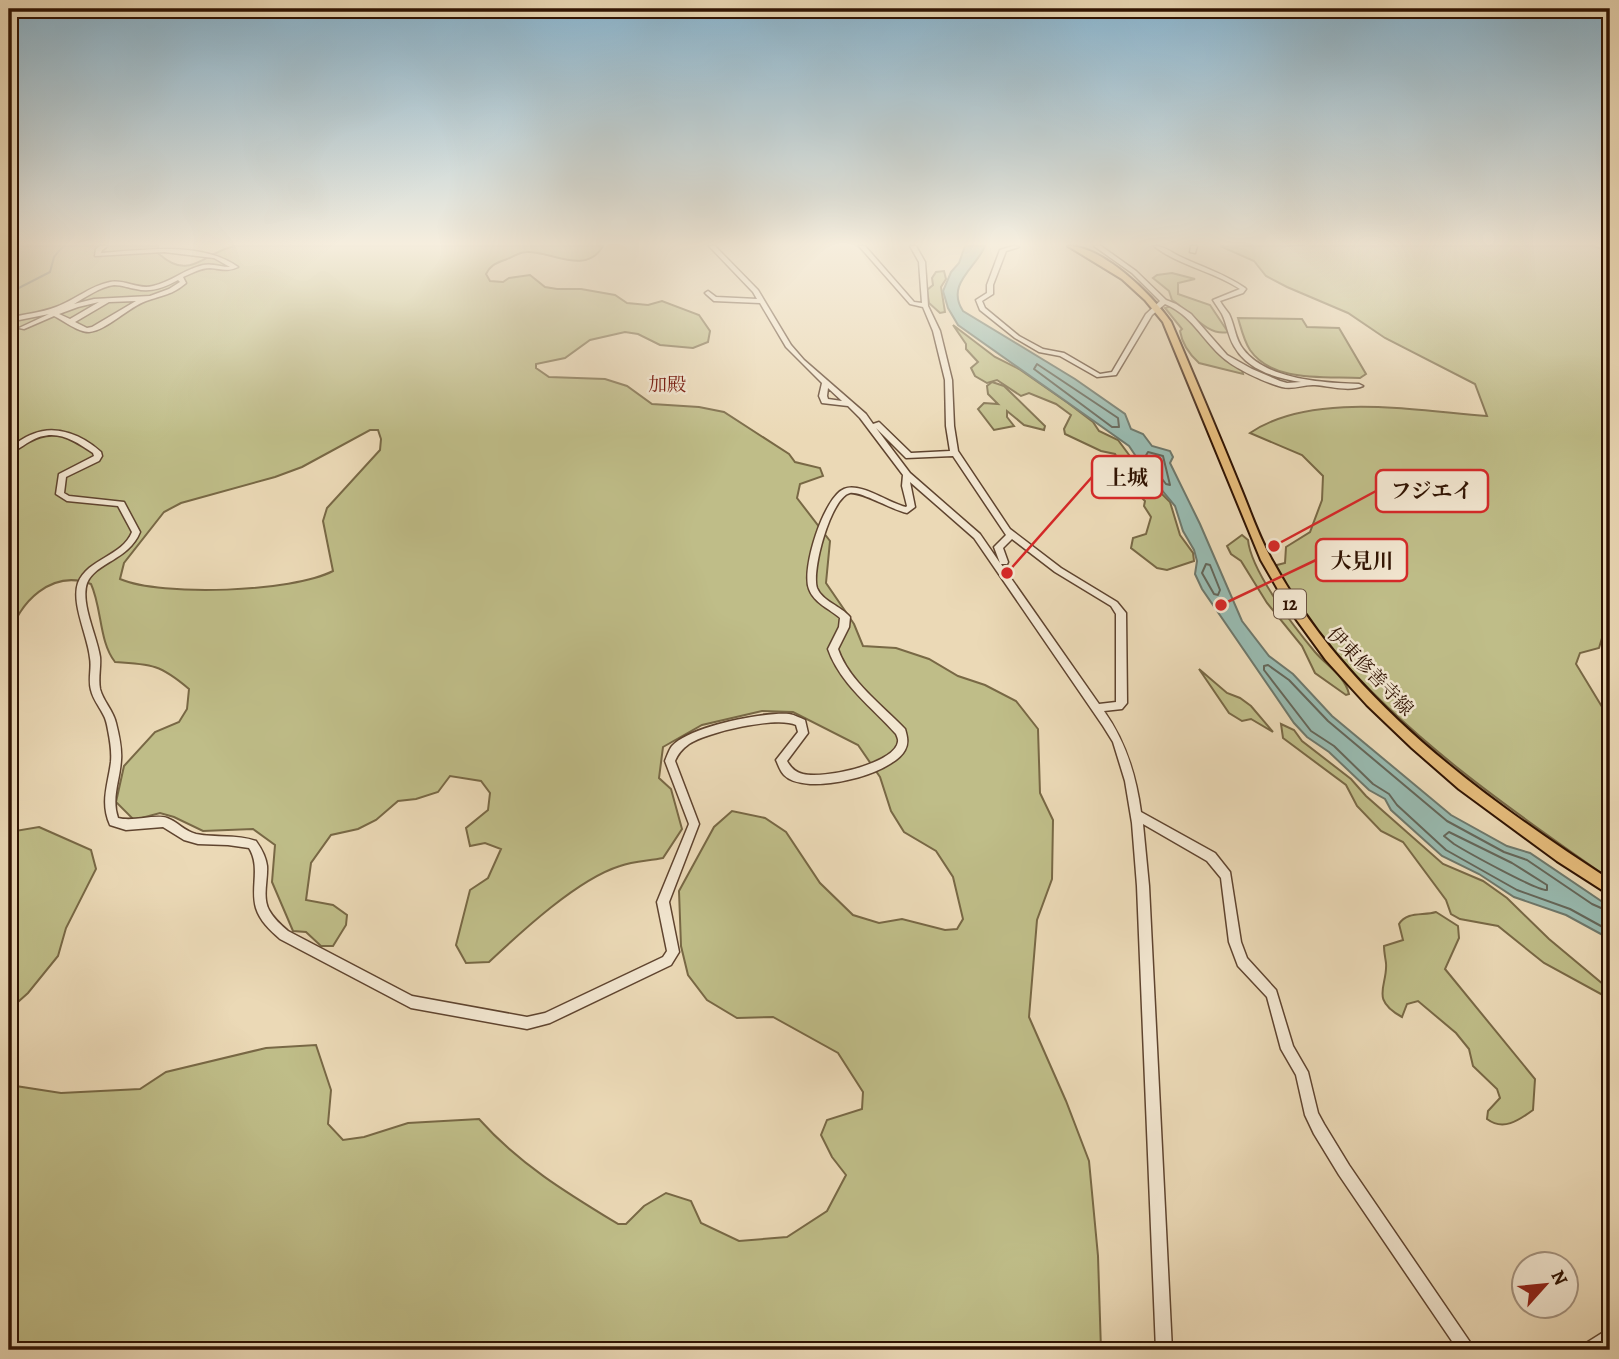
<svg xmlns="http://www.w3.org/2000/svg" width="1619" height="1359" font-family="Alegreya,'Noto Serif JP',serif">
	<rect width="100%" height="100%" fill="#ebd9b6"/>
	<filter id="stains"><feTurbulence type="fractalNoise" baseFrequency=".00286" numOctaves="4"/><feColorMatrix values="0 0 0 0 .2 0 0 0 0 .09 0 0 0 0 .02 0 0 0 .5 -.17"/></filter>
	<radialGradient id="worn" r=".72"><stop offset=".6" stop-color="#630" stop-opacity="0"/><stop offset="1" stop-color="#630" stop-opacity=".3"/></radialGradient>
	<g fill="#bfbd88" stroke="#786845" stroke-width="2" fill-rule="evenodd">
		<path d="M9 246H158V253C189 282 202 254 234 246H603C586 276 551 251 527 252 519 252 515 256 507 259 497 263 491 264 486 274L490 281 503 282 509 278 530 275 545 287 557 289H581L615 295 627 303 648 305 662 301 699 315 710 331 708 342 693 348 660 345 638 334 625 332 590 340 565 358 536 364V368L549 377 605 379 627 386 652 404 699 407 724 412 789 454 795 462 820 468 823 476 800 484 797 498 830 541 826 583 854 624 863 646 896 648 929 659 958 676 985 685 1016 701 1038 729 1040 793 1053 820 1052 879 1037 920 1029 1017 1066 1101 1089 1161 1098 1256 1101 1350H9V1085L61 1093 140 1089 166 1072 266 1048 316 1045 331 1090 328 1124 343 1140 364 1137 408 1123 479 1119C519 1164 567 1193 618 1224H626L644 1206 666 1193 691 1201 701 1223 739 1241 787 1237 827 1211 846 1175 832 1157 821 1135 827 1120 862 1109 863 1092 838 1053 773 1017 737 1018 707 1000 688 975 681 946 679 891 714 827 732 811 765 818 786 832 820 883 853 915 879 923 902 919 945 930 957 929 963 919 953 877 936 851 904 832 891 811 880 777 858 745 793 712 762 711 702 725 663 747 659 778 671 789 682 829 663 858C649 861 634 861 620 866 578 879 522 931 489 962L466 963 456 945 470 890 488 878 501 849 485 843 470 846 466 828 488 810 490 793 481 781 450 776 438 792 416 799 398 801 376 820 358 829 331 835 311 863 306 900 333 905 347 915 346 925 333 946H321L306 932 293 931 272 882 275 845 253 829 203 831 174 817 160 813 134 820 116 802 124 766 155 732 179 722 187 709 189 689C161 665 152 664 115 662 99 642 102 608 91 584 52 569 18 602 9 638ZM370 430H378L381 439 380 450 327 508 323 521 333 571C292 592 162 597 120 579L124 563 164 512 181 503 275 477 302 467Z"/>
		<path d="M1220 246H1595L1610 253V623L1606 625 1599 648 1580 653 1576 664 1610 720V879C1512 811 1410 740 1332 649 1309 623 1291 595 1273 566L1285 563 1286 547 1310 532 1322 500 1323 476 1302 455 1250 433C1312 391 1416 411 1487 416L1475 384 1385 338 1348 313 1287 287 1266 276 1254 261Z"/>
		<path d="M944 271 946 279 941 287 945 312 940 313 929 303 927 290 933 285 932 278 936 272Z"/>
		<path d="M1172 273 1195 279 1178 283V294L1210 305 1228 332C1207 337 1189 310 1172 300L1169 291 1153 278 1157 275Z"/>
		<path d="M1171 306 1191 319 1218 353 1242 369 1243 374 1199 363C1190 355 1182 343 1180 331L1182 329 1165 308Z"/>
		<path d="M1238 318 1302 319 1307 327 1339 328 1366 374 1360 378C1325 376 1273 383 1250 350 1244 341 1241 328 1238 318Z"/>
		<path d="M953 325 995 357 1019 369 1068 403 1093 422 1099 431 1118 440 1147 479 1170 502 1180 535 1193 553 1194 561 1167 570 1157 568 1131 548 1133 538 1146 534 1151 517 1144 506 1145 501 1135 491 1115 454 1101 451 1065 434 1064 429 1071 415 1056 404 1029 393 1021 396 997 380 987 383 975 376 971 368 978 362 966 349V344Z"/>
		<path d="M992 382 1004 386 1045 426 1044 430 1024 425 1007 411V417L1014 426 994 430 978 409 984 403 998 404 988 394 987 386Z"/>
		<path d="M1242 535 1248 540C1251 571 1294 627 1315 652 1326 665 1345 676 1349 694L1346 695 1315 673 1302 646 1267 603 1241 561 1231 554 1227 546Z"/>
		<path d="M1199 669 1227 693 1240 698 1251 706 1273 732 1251 719 1242 721 1229 713Z"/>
		<path d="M1281 724 1294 730 1302 741 1351 779 1366 796 1443 864 1483 881 1507 898 1549 939 1610 990V999L1544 963 1498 926 1460 919 1451 914 1446 900 1403 842 1381 831 1357 806 1346 785 1283 738Z"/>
		<path d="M39 827 91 850 96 869 66 928 58 956 28 993 9 1010V832Z"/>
		<path d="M1436 912 1458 926 1459 938 1445 969 1535 1079 1533 1110C1518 1121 1503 1131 1487 1119L1488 1111 1500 1098 1497 1089 1473 1066 1469 1049 1456 1033 1418 1001 1407 1004 1402 1017C1369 999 1388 986 1386 963 1385 956 1384 952 1384 946L1403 940 1399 924C1407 911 1423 916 1436 912Z"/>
	</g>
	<path fill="#98bab0" stroke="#6e776a" stroke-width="2" d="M965 246H985C977 267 945 284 963 311L1075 379 1125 414 1131 429 1143 434 1152 446 1170 451 1173 457 1170 463 1200 524 1242 621 1269 656 1293 674 1332 716 1451 815 1507 846 1530 853 1610 907V939L1566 915 1514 897 1479 874 1442 856 1391 810 1385 799 1369 790 1329 752 1307 737 1294 723 1202 589 1195 574 1197 561 1194 550 1183 531 1175 506 1145 470 1129 446 958 325 948 308 943 291 951 272 959 263Z"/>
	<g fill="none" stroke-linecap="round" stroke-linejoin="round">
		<g stroke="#646659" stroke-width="2">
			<path d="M1037 364 1118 418 1119 427H1112L1034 369Z"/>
			<path d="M1148 452 1163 456 1170 485 1166 484 1145 457Z"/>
			<path d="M1206 564 1210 565 1220 590 1218 595 1214 594 1202 573Z"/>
			<path d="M1449 832 1512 863 1547 885V890C1537 891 1467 852 1454 844L1444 836Z"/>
			<path d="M1610 912 1592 904 1527 860 1504 852 1447 821 1328 721 1289 680 1268 665 1264 666V670L1311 731 1334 746 1373 784 1389 794 1397 805 1446 850 1517 890 1570 909 1610 931"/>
		</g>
		<path stroke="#6e776a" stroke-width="2" d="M9 293 50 272 54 257 63 246"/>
		<defs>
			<g id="minor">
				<path d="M100 246H108L102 250 101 253C143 250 202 241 238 267 228 272 221 269 210 268 201 268 192 273 183 277L186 283C172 295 163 295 146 301 130 306 106 331 89 332 78 332 64 321 54 316L24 329 19 328 49 314 9 322V318C24 314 41 313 56 307 75 300 90 286 110 282 125 279 138 290 153 286 171 282 185 269 203 265 212 263 221 267 230 267L214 258 164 252 95 256 96 249ZM178 280 180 282 169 289 150 296 94 299 74 304C86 297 100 287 114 285 122 285 129 288 136 289 151 293 165 287 178 280ZM136 301 92 327 87 328 75 322 109 302ZM99 302 70 319 59 314 78 307Z"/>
				<path d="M709 246H715L758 290 791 345 804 360 866 414 873 424 879 422 911 453 950 451 946 426 945 380 933 331 923 307 910 304 859 246H865L914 302 922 303 919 262 910 246H916L925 262 928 306 940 331 952 380 954 426 958 451 1010 529 1061 568 1117 602 1126 613 1127 703 1122 709 1104 711C1126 742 1136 775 1141 812L1215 853 1230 872 1241 942 1247 958 1276 990 1293 1046 1308 1072 1318 1113 1324 1124 1349 1165 1472 1345 1475 1350H1458L1339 1175 1314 1134 1305 1115 1296 1075 1281 1049 1267 997 1238 966 1229 942 1221 878 1207 861 1143 824 1149 886 1172 1350H1156L1137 886 1132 823 1125 781 1113 742 1103 726 974 538 910 482 915 507 907 513C892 510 861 491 850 493 831 497 811 571 817 588 822 601 841 606 850 617L849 627 838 649C849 681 882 705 905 729 907 736 909 743 905 750 892 775 805 797 784 775 780 771 778 764 776 760L798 732 796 725C777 716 707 732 689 744 682 749 678 754 675 761L699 824 669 902 679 952 671 965 550 1023 527 1029 411 1008 280 939C270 930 260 921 256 908 250 888 261 867 249 848L228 845 198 844 184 840 163 827 126 830 110 825C100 803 108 785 111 762 112 751 110 740 108 730 107 724 106 719 103 714 99 706 93 699 91 690 88 679 92 668 90 658 88 636 71 604 78 583 88 558 122 557 132 532L118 506 67 501 56 494 59 474 94 456 93 453C72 439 54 427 29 442 22 446 16 451 9 453V448C17 443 24 437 33 434 57 424 83 436 101 452L102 456 99 461 66 477 64 493 69 496 124 502 140 532C129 560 96 562 87 583 80 603 97 636 100 657 101 667 98 678 100 689 103 701 113 710 116 723 119 735 122 748 121 760 120 780 111 798 118 818 133 822 155 814 167 818 178 822 184 831 196 834 216 838 236 834 256 841 261 848 266 857 267 866 268 880 262 897 269 910 274 919 281 925 288 931L412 996 527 1017 545 1013 663 957 667 951 657 902 689 824 665 761C667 756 669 750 672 746 690 726 763 712 789 714 795 715 800 718 805 720L808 733 787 761C791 768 795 772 803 774 824 779 888 765 897 745 899 740 898 739 896 734 873 708 840 684 828 649L839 627 840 618C830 609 814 603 809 589 801 569 824 497 844 489 861 482 888 503 906 507L907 506 902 486 903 475 860 418 848 406 822 403 819 396 822 383 786 347 760 303 714 301 706 294 705 293 708 291 716 297 757 299 753 292ZM828 388 842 401 828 399 827 396ZM876 428 906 458 953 456 1006 535 994 547 1000 563 980 534 910 473ZM1012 539 1055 572 1111 606 1116 614V702L1099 704 1001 564H1007L1008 562 1003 548Z"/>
				<path d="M1013 246 1019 247 1006 251 993 285V294L982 301 985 308 1019 336 1043 349 1064 353 1100 374 1112 372 1146 314 1160 301 1132 273 1094 246H1101L1136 271 1166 300 1176 304 1191 314 1227 355 1252 369 1280 381 1287 383 1301 382C1276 378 1247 370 1234 346 1228 336 1227 324 1222 314 1219 309 1216 305 1213 300L1240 289C1213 271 1179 266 1154 246 1164 246 1171 252 1179 256 1202 267 1225 274 1245 288L1246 289 1243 293 1220 301C1222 305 1226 310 1229 314 1235 326 1235 339 1243 349 1266 380 1324 383 1359 384L1363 386C1349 392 1329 386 1315 385 1304 384 1294 390 1282 387 1264 382 1233 368 1220 355 1200 336 1192 316 1165 304L1152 315 1116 375 1097 377 1060 356 1039 352 1015 338 980 310 976 300 987 293V285L1000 250Z"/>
				<path d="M1191 246H1197L1195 253 1190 252Z"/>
				<path d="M1605 246H1610V249Z"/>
				<path d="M1610 1328V1345L1602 1350H1580L1583 1345Z"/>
			</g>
			<path id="major" d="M1068 246C1103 246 1152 295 1171 322 1194 376 1217 430 1239 484 1250 510 1259 538 1273 562 1348 700 1481 796 1610 880V895L1557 861 1459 789 1412 748 1367 705 1326 660 1291 612 1261 560 1163 322 1145 300 1122 279Z"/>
		</defs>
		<use href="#minor" stroke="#5f442f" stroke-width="3"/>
		<use href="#major" stroke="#301302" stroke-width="4"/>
		<use href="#minor" fill="#f2e6d0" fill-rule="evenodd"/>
		<use href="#major" fill="#e6bc7b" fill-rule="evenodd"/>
	</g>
	<linearGradient id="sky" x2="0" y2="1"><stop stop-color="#88b6d2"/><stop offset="0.56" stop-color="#f6eede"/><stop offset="1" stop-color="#f6eede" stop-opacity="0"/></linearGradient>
	<rect width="1619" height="436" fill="url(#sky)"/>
	<g text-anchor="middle" stroke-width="5" stroke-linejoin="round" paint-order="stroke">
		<rect fill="#f2e6d0" stroke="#6a5240" stroke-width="2" x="1274" y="589.5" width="32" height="29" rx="5"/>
		<g font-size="18" font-weight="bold" fill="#301302">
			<text x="1290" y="610">12</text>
		</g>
		<g font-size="19" fill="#7a1f14" stroke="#f2e6d0">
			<text x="667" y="391">加殿</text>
		</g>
		<g font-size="19" fill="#301302" stroke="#f2e6d0">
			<text transform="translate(1371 671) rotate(46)" y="7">伊東修善寺線</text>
		</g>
	</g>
	<path fill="none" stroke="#d62828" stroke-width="2.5" d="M1007 573L1092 477M1274 546L1376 491M1221 605L1316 560"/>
	<g fill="#d62828" stroke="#f2e6d0" stroke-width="2.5">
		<circle cx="1007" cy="573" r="7"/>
		<circle cx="1274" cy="546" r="7"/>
		<circle cx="1221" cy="605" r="7"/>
	</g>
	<g fill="#f2e6d0" stroke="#d62828" stroke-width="2.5">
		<rect x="1092" y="456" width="70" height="42" rx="7"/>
		<rect x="1376" y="470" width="112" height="42" rx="7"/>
		<rect x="1316" y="539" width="91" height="42" rx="7"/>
	</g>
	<g font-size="21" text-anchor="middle" font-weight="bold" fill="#301302">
		<text x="1127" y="485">上城</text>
		<text x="1432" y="498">フジエイ</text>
		<text x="1362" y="568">大見川</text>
	</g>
	<rect width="1619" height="1359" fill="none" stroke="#ebd9b6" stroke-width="35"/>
	<rect x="10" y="10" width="1598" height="1338" fill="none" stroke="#301302" stroke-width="3.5"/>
	<rect x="18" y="18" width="1584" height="1324" fill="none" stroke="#301302" stroke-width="2"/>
	<g transform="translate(1545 1285) rotate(63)"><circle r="33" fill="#f2e6d0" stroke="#a4927e" stroke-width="2"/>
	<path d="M0-5L12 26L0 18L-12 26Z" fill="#8f2418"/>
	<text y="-10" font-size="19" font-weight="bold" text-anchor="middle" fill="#301302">N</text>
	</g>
	<rect width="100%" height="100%" filter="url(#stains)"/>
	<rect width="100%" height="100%" fill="url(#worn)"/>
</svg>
